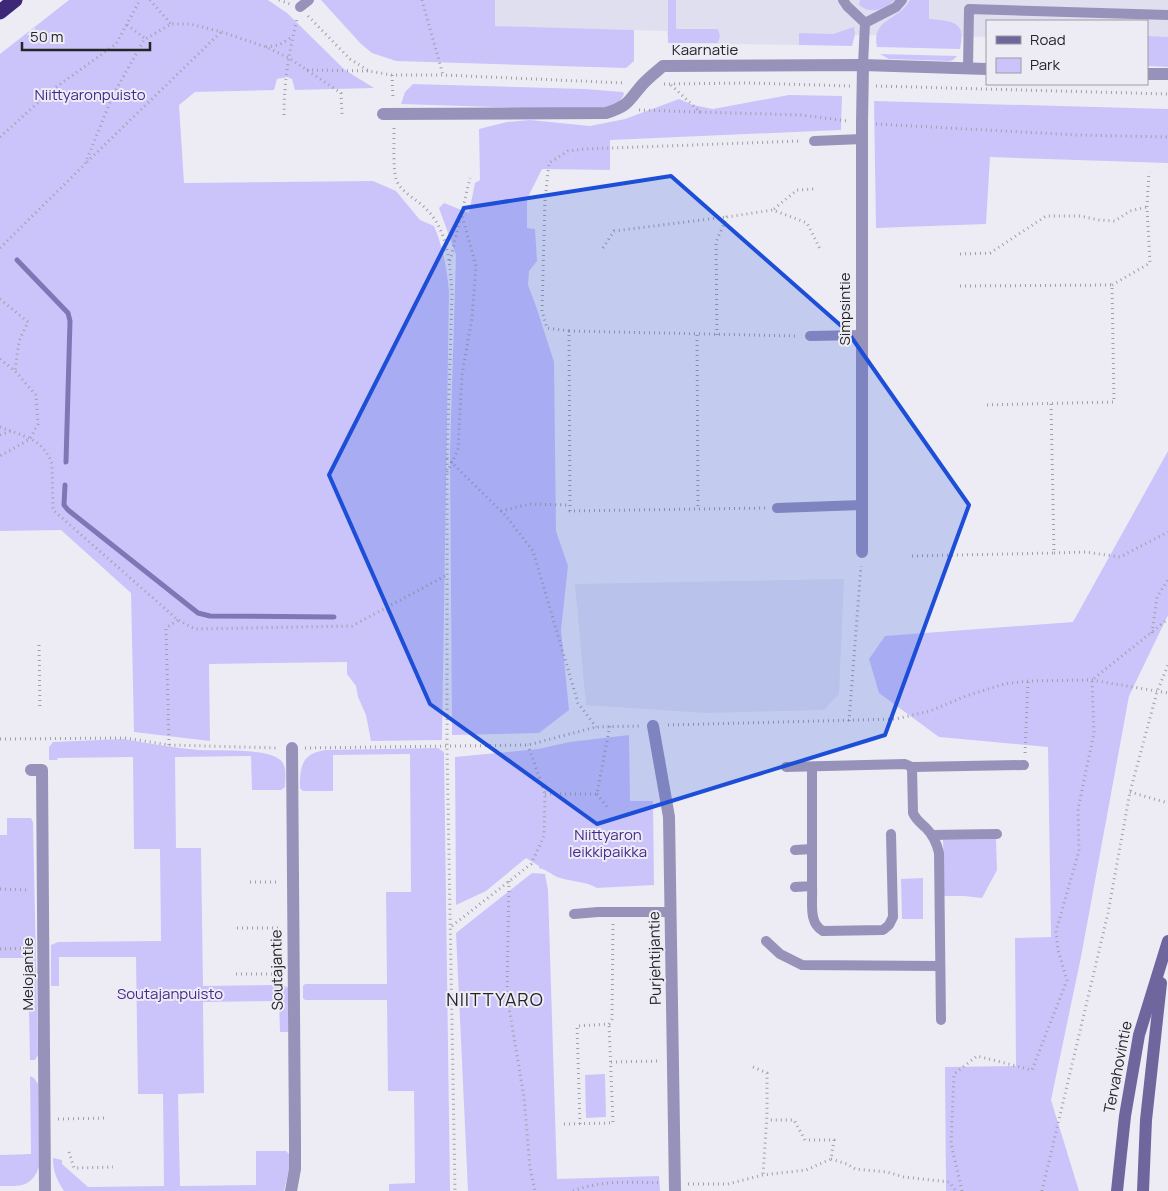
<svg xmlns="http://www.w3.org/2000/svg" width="1168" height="1191" font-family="Manrope,sans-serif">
	<rect width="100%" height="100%" fill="#edecf5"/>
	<g fill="#e0dfef">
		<path d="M495 0H1168V42L1147 41V21H987V37L799 34V45L668 43 667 31 494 26Z"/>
		<path d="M844 579 839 694 824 710 705 713 586 705 575 584Z"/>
	</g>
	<g fill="#cbc4fb">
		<path d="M69 0H268L287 13 345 70 374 88 295 90 292 79 287 77 277 79 274 90 195 92 179 105 184 183 373 181 396 191 420 220 434 226C443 248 447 268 449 292L442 740 371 741 366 715 358 697 356 686 347 674V662L209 664 210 741 134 732 131 593 61 530 0 531V54Z"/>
		<path d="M321 0H495V26L634 30V61L626 68 396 61 372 53 361 44Z"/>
		<path d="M668 0H676V29H718L720 36 718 43H668Z"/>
		<path d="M860 0H895C884 9 871 15 859 5Z"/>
		<path d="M910 0H929V19C951 21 967 20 960 49L877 47C871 18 899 21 910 0Z"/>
		<path d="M854 27 855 34 852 46 799 45V33L833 34Z"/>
		<path d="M1147 36 1168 37V67L1147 66Z"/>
		<path d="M880 54 957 56 953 60 949 61 889 59Z"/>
		<path d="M413 84 585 89 623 92 624 94C620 107 600 108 588 110L401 104 405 92Z"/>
		<path d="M789 95 842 96 841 130 610 140V170L542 169 527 199V228L535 229 537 261 529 271 528 285 537 309 554 362 556 531 568 566 561 630 569 710 539 733 452 735 450 451 456 255 439 208 444 203 469 213 475 183 480 180 479 129 507 122 530 120 590 126 625 119 679 99 693 105 713 109Z"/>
		<path d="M874 101 1168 109V163L990 157 986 224 876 228Z"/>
		<path d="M1168 451V615L1129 696 1081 957 1051 1100 1079 1191H946L945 1067 1016 1066 1015 938 1051 937 1048 747 939 737 879 693 869 659 885 636 1073 622Z"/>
		<path d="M629 735 630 801H653L654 885 597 888C586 881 570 882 557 877 551 874 547 870 539 868V866L526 858 486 891 456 905 455 757 538 749 570 742Z"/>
		<path d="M123 739C148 743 174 748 199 750 218 751 264 748 279 759 288 765 285 777 285 787L281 790H252L251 756 175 757 176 848H201L203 986 279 985 285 986 289 988 288 1032H280L279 1001 203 1002 204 1093 178 1094 180 1186 256 1185V1151H286L289 1154V1170L284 1191H64C57 1180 53 1172 53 1158L62 1160V1164L88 1187 164 1186 163 1094H138L136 957H59V986H51V945L58 942 161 941 160 849H134L133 757 58 758 57 760H49V747L53 742Z"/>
		<path d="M438 748 444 752 450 1191H389V1184L415 1183 414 1091H388L387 1000H305L303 998V986L305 984H387L386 892H411L410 754 333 755V791H303L300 788C300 767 301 754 325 750Z"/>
		<path d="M7 818H31L33 822 38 1055 35 1060H30L28 958H0V835H7Z"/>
		<path d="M996 839 997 870 982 898 964 896H944L943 840Z"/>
		<path d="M532 873 545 874 548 890 557 1179 659 1176 660 1191H468L456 933Z"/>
		<path d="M923 878V919H902L901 879Z"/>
		<path d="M605 1074 606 1117 586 1118 585 1075Z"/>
		<path d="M30 1076 34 1078 38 1084 39 1167C31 1188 20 1186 0 1186V1155L31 1154Z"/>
	</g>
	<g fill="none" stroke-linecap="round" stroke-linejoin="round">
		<g stroke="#8076b5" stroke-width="5">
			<path d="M17 260 68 313 70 321 66 462"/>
			<path d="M65 485 64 505 68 510 198 613 210 616 334 617"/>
		</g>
		<g stroke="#a09fa6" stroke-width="3" stroke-dasharray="1 4" stroke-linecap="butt">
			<path d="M150 0 171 24"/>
			<path d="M279 0 290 4"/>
			<path d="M422 0 443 75"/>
			<path d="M308 16 350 59 369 71 392 75H443L625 83"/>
			<path d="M127 25 146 39"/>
			<path d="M266 47 279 45 292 37"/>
			<path d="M307 70 368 71"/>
			<path d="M392 75 393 99"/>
			<path d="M664 84 749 83 850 86"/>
			<path d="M671 85 700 112 801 115 848 121"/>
			<path d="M876 86 1168 94"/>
			<path d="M639 110 700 112"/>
			<path d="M284 115C284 80 289 53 297 19"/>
			<path d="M876 124 1077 135 1168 137"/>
			<path d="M394 128C394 141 393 168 396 179 400 192 417 199 426 209 448 230 450 264 452 293L447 458V747L455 1191"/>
			<path d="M0 137 52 90 116 44 140 0"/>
			<path d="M87 162 221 32"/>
			<path d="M774 209 797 190 814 189"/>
			<path d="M0 248 85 164 113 95 144 40 171 24H190L222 32 266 47 289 58 341 93 342 114"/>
			<path d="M603 248 614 231 726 217"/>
			<path d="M960 254 990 253 1046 216H1080L1099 220 1115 221 1130 211 1147 207"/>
			<path d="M450 261 470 178"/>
			<path d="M1112 285 1150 263 1147 207 1149 172"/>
			<path d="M960 286 1112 285 1114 402 983 405"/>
			<path d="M0 299 28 322 19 341 15 371"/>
			<path d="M569 331 547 328 542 311 545 200 549 163 568 151 584 149 801 141"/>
			<path d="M697 335 698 509"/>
			<path d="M717 335 716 242 727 217 773 210 807 223 820 249"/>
			<path d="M0 359 15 371 36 395 38 424 30 439 0 456"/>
			<path d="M0 427C22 436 43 438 52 464L53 510 178 620 195 629 352 626 447 575"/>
			<path d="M0 435 11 431"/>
			<path d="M447 458 506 516 533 551 578 703 596 727"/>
			<path d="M447 472 458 450 462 375 472 318 476 266 462 216"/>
			<path d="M765 508 570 511 569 331 797 336"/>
			<path d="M501 511 530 504 570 505"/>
			<path d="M1054 553 1086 552 1120 557 1168 532"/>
			<path d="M912 556 1054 553 1051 403"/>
			<path d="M1152 633 1157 597 1168 580"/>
			<path d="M39 645 40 710"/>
			<path d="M849 721 861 566"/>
			<path d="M668 725 896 719 930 711 966 696 1004 684 1028 681 1092 680 1168 693"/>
			<path d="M0 739 125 738 169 745 279 748"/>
			<path d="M169 745 166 628 178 620"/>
			<path d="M305 748 528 745 596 727 639 726"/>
			<path d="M1025 753 1028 681"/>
			<path d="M1130 792 1168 803"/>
			<path d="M545 794H597L610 725"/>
			<path d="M597 794 607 807"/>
			<path d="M509 881 507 996 524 1097 530 1168 535 1191"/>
			<path d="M250 882H279"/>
			<path d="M0 889 29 890"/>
			<path d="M452 926 531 864 544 836 545 794 528 745"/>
			<path d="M237 928H281"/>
			<path d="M0 949 29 948"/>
			<path d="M236 974H281"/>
			<path d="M611 1062 660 1061"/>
			<path d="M753 1067 767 1073V1115L763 1175"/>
			<path d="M58 1119 108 1118"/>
			<path d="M564 1124 613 1123 609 1024"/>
			<path d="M580 1124 577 1026 609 1024 612 1019 613 923"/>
			<path d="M69 1152 74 1168 113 1167"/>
			<path d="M831 1159 847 1164 855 1169 887 1172 904 1177 949 1182 956 1191"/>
			<path d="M688 1184H728L763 1175 806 1170 831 1159 834 1140H805L794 1120H767"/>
			<path d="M573 1191C601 1180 633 1182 662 1183"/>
			<path d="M962 1191 951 1144 954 1074 977 1056 1032 1070 1067 980 1058 950 1056 931 1079 851 1078 809 1094 733 1092 680 1168 619"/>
			<path d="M1042 1191 1108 913 1130 792 1157 692 1168 665"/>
		</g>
		<g stroke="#9792ba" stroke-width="10">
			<path d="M843 0 847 6 865 23"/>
			<path d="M300 7 309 0"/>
			<path d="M863 65 865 23 896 7 902 0"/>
			<path d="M968 68 969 9 1168 15"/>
			<path d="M814 141 862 139"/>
			<path d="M810 336 862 335"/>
			<path d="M777 508 862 505"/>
			<path d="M786 767 905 764 912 767 1024 765"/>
			<path d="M912 767 913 813C916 820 921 823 926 828 933 835 937 844 939 853L941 1020"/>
			<path d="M932 835 997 834"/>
			<path d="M795 850 812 849"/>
			<path d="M812 886C813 902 808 923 823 931L883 930 889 925 893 917 891 834"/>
			<path d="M795 887 812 886V767"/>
			<path d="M574 914 598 912H671"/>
			<path d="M766 941 780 954 802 965 940 966"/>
		</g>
		<g stroke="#9792ba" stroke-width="12">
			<path d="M1147 74H1168"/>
			<path d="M383 114 606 113C629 106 628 101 642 85 648 78 656 72 663 66L863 65 987 69"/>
			<path d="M862 552V123L863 65"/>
			<path d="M653 726 669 817 675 1191"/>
			<path d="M31 770H42L45 1191"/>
			<path d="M291 1191 295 1169V1141L292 748"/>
		</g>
		<g stroke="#6f669e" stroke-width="12">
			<path d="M1117 1191 1125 1116 1139 1035 1168 941"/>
			<path d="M1143 1191 1146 1120 1161 983"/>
		</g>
		<path stroke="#3d2877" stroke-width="15" d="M0 12 15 0"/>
	</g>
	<path fill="#1d4ed8" fill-opacity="0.2" stroke="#1d4ed8" stroke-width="4" stroke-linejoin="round" d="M671 176 847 331 969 505 885 735 597 824 430 704 329 475 464 208Z"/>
	<g text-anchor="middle" stroke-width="4" stroke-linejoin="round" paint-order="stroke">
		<g font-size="15" fill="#252528" stroke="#edecf5">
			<text x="705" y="55">Kaarnatie</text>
			<text transform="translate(845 309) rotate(-90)" y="5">Simpsintie</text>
			<text transform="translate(655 958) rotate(-91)" y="5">Purjehtijantie</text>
			<text transform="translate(277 970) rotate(-91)" y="5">Soutajantie</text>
			<text transform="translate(28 974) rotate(-90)" y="5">Melojantie</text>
			<text transform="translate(1118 1067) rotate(-79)" y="5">Tervahovintie</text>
		</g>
		<g font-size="15" fill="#46288e" stroke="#edecf5">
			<text x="90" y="100">Niittyaronpuisto</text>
			<text x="608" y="840">Niittyaron<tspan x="608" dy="17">leikkipaikka</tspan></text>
			<text x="170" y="999">Soutajanpuisto</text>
		</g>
		<g font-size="18" letter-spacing="1" fill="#252528" stroke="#edecf5">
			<text x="495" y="1006">NIITTYARO</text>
		</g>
	</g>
	<rect x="986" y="20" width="162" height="65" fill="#edecf5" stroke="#9d9ca3"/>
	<rect x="996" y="36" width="25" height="8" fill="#6f669e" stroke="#9d9ca3"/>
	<text x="1030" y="45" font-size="15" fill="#252528">Road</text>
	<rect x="996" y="58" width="25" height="15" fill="#cbc4fb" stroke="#9d9ca3"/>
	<text x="1030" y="70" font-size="15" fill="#252528">Park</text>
	<path d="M22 42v8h128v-8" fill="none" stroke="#252528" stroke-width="2.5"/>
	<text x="30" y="42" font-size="15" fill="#252528" stroke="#edecf5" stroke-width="4" paint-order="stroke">50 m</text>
</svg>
